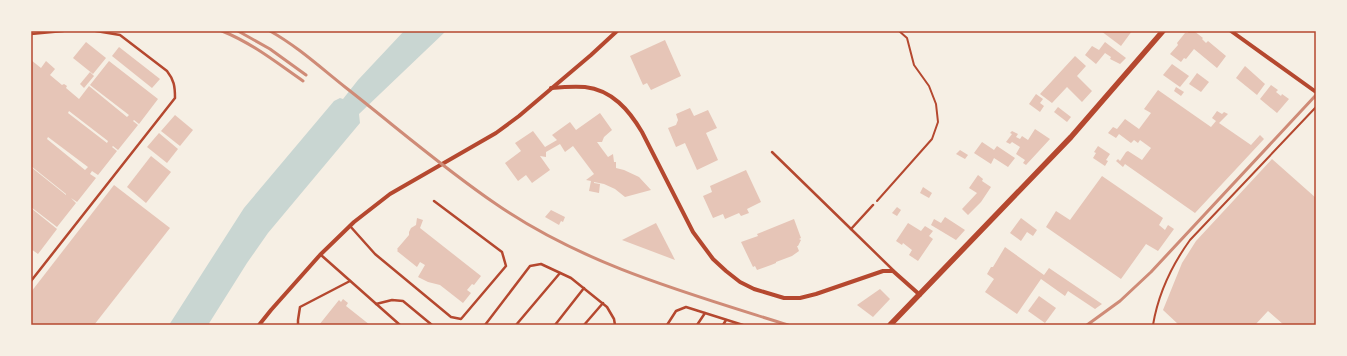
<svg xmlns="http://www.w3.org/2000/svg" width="1347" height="356" font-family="'Work Sans',sans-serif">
	<rect width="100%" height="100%" fill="#f6efe4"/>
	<path fill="#c9d6d2" d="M404 31H446L359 114 360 123 268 233 247 263 208 325H169L244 208 334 101 340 98 343 99 358 80Z"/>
	<g fill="#e6c5b7" fill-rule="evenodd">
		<path d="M1101 31H1132L1121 46Z"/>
		<path d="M1189 31H1194L1203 38 1202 39 1206 43 1208 41 1226 56 1217 68 1194 49 1186 59 1184 58 1181 62 1170 54 1178 45 1177 43 1185 33H1188Z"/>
		<path d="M665 40 681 76 651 90 647 83 643 85 630 56Z"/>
		<path d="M86 42 106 58 93 74 73 58Z"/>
		<path d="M1105 42 1126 58 1120 64 1110 59 1111 57 1105 53 1096 64 1085 55 1092 46 1099 50Z"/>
		<path d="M119 47 160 79 152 88 112 56Z"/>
		<path d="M1075 56 1086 66 1077 76 1092 91 1082 102 1067 87 1052 103 1040 94Z"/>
		<path d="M31 60 41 68 46 61 55 69 50 75 62 85 64 84 67 86 66 88 79 99 89 86 127 117 129 115 90 85 109 61 158 99 139 124 134 120 133 121 138 125 118 150 113 146 112 147 117 151 98 175 92 171 90 174 96 178 77 202 71 198 76 203 57 227 31 207V167L66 195V194L31 166ZM69 111 108 141 107 143 68 113ZM48 137 88 167 85 170 47 139Z"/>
		<path d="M1172 64 1189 76 1180 87 1163 75Z"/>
		<path d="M1245 66 1265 84 1257 95 1236 78Z"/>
		<path d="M90 72 94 76 84 88 80 84Z"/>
		<path d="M1197 73 1209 82 1201 92 1189 84Z"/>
		<path d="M1271 85 1278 90 1276 92 1281 96 1282 94 1289 99 1277 113 1260 99Z"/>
		<path d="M1176 87 1184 92 1181 96 1174 91Z"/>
		<path d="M1158 90 1211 127 1216 121 1212 118 1217 111 1222 114 1224 112 1228 114 1219 123 1251 145 1260 135 1264 139 1195 213 1125 164 1123 167 1116 161 1118 159 1120 161 1126 152 1128 151 1142 160 1151 148 1140 140 1138 143 1134 140 1131 143 1119 134 1116 138 1108 133 1113 127 1117 129 1125 119 1139 129 1151 113 1144 109Z"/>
		<path d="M1036 94 1043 99 1040 103 1044 106 1040 112 1029 104Z"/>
		<path d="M1058 107 1071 117 1067 122 1054 112Z"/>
		<path d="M690 108 694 116 708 110 717 128 706 133 718 160 697 170 685 143 676 147 668 128 676 125 678 120 676 114Z"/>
		<path d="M600 113 612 130 604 137 602 142H597L602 149 608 157 613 154 614 162H616V168L624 170 639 177 651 190 625 197 615 189 604 184 594 182V183L600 184 599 193 589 191 591 181 586 180 594 174 573 146 565 152 560 144 546 152V157L540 156 550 170 532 183 526 175 518 181 505 163 521 151 515 143 533 131 545 147 557 140 552 135 570 122 576 130Z"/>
		<path d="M175 115 193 130 180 146 161 131Z"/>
		<path d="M1035 129 1050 139 1026 165 1023 163 1025 160 1016 154 1020 147 1012 142 1010 144 1006 142 1012 134 1010 133 1012 131 1018 134 1016 137 1020 139 1022 136 1028 140Z"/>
		<path d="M159 133 178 149 167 163 147 147Z"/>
		<path d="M982 142 994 150 997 146 1015 158 1008 167 994 158 991 164 974 153Z"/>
		<path d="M1098 146 1110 154 1106 160 1108 161 1105 166 1093 158 1096 153 1094 152Z"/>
		<path d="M960 150 968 155 965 159 956 154Z"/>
		<path d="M151 156 171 172 146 203 127 187Z"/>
		<path d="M1272 159 1316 198V325H1284L1268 311 1255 325H1179L1163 310 1182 263 1196 241Z"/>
		<path d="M746 170 761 202 747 209 749 213 741 216 739 213 725 219 723 214 713 218 703 196 712 192 710 186Z"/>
		<path d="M978 175 983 179 982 181 991 187 981 202 968 215 962 209 977 193 969 188Z"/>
		<path d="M1102 176 1163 218 1159 225 1165 230 1168 225 1174 229 1158 251 1146 244 1121 279 1046 227 1056 211 1070 220Z"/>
		<path d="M114 185 170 228 94 325H31V292Z"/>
		<path d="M923 187 932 193 929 198 920 193Z"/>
		<path d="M897 207 901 210 897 216 892 213Z"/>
		<path d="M31 208 57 229 38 254 31 249Z"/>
		<path d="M551 210 565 217 563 222 561 221 559 225 545 217Z"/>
		<path d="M945 217 965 230 956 240 931 225 934 219 941 223Z"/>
		<path d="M417 218 423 220 420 228 481 276 474 285 472 284 467 290 471 293 463 303 440 285 428 282 418 277 425 265 420 262 417 267 397 251 398 250 397 249 409 235V232L411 228 416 225Z"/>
		<path d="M1021 218 1037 230 1033 236 1027 232 1021 241 1010 233Z"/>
		<path d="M794 219 801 238 799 239 801 240 798 246H797L799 251 792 256 776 262V263L771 265 757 270 755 266 753 267 741 242 758 236 757 234Z"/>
		<path d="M656 223 672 254 675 260 622 240Z"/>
		<path d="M908 223 921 231 925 226 933 231 929 236 933 239 918 261 909 255 912 250 903 243 902 245 896 241Z"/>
		<path d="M1005 247 1044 275 1049 268 1102 304 1095 309 1068 291 1065 296 1041 279 1017 314 985 292 994 279 987 274 991 267H993Z"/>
		<path d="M880 289 890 299 873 317 857 305Z"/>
		<path d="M1039 296 1056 308 1045 323 1028 311Z"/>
		<path d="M343 299 348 303 346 306 370 325H319L339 300 341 302Z"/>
	</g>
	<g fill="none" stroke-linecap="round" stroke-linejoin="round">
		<g stroke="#b5482f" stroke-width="2">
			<path d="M877 201 932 139 938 122 936 104 929 86 914 65 907 38 899 31"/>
			<path d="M1153 325C1158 295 1172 265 1190 240L1316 107"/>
		</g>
		<g stroke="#b5482f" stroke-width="2.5">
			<path d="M31 34 63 31"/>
			<path d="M772 152 851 229"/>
			<path d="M873 205 851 229 893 270"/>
			<path d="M350 226 375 254 451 317 461 319 506 266 502 252 434 201"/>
			<path d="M321 255 400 325"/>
			<path d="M31 281 175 98C175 86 174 80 167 71L120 35 96 31"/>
			<path d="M376 304 392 300 403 301 432 325"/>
			<path d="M298 325V320L300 307 350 281"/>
			<path d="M485 325 530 266 541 264 571 278 607 307 614 319 615 325"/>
			<path d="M516 325 560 273"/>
			<path d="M555 325 584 288"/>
			<path d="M584 325 603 303"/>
			<path d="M667 325 676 311 686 307 743 325"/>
			<path d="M697 325 705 313"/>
			<path d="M723 325 726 320"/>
		</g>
		<g stroke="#b5482f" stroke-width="4">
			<path d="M1231 31 1316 92"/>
			<path d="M551 88C562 87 574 86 585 87 612 90 629 110 642 132L693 232 713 259 726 271 740 282 754 289 784 298H800L816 294 883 271H893L920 295"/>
			<path d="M259 325 271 310 320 255 354 222 390 194 496 133 519 116 591 55 617 31"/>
		</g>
		<path stroke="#b5482f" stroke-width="5.5" d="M890 325 1071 137 1163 31"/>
		<g stroke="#cf8b77" stroke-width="3">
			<path d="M222 31C252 43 277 63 303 81"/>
			<path d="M238 31 270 49 306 75"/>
			<path d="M270 31C297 46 321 68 345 87 395 126 443 168 496 204 584 265 687 293 788 325"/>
			<path d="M1087 325 1120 301 1151 272 1316 95"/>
		</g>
	</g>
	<rect width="1347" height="356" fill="none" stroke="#f6efe4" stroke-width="64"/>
	<rect x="32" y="32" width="1283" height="292" fill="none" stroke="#b5482f" stroke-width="1.5"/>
</svg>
